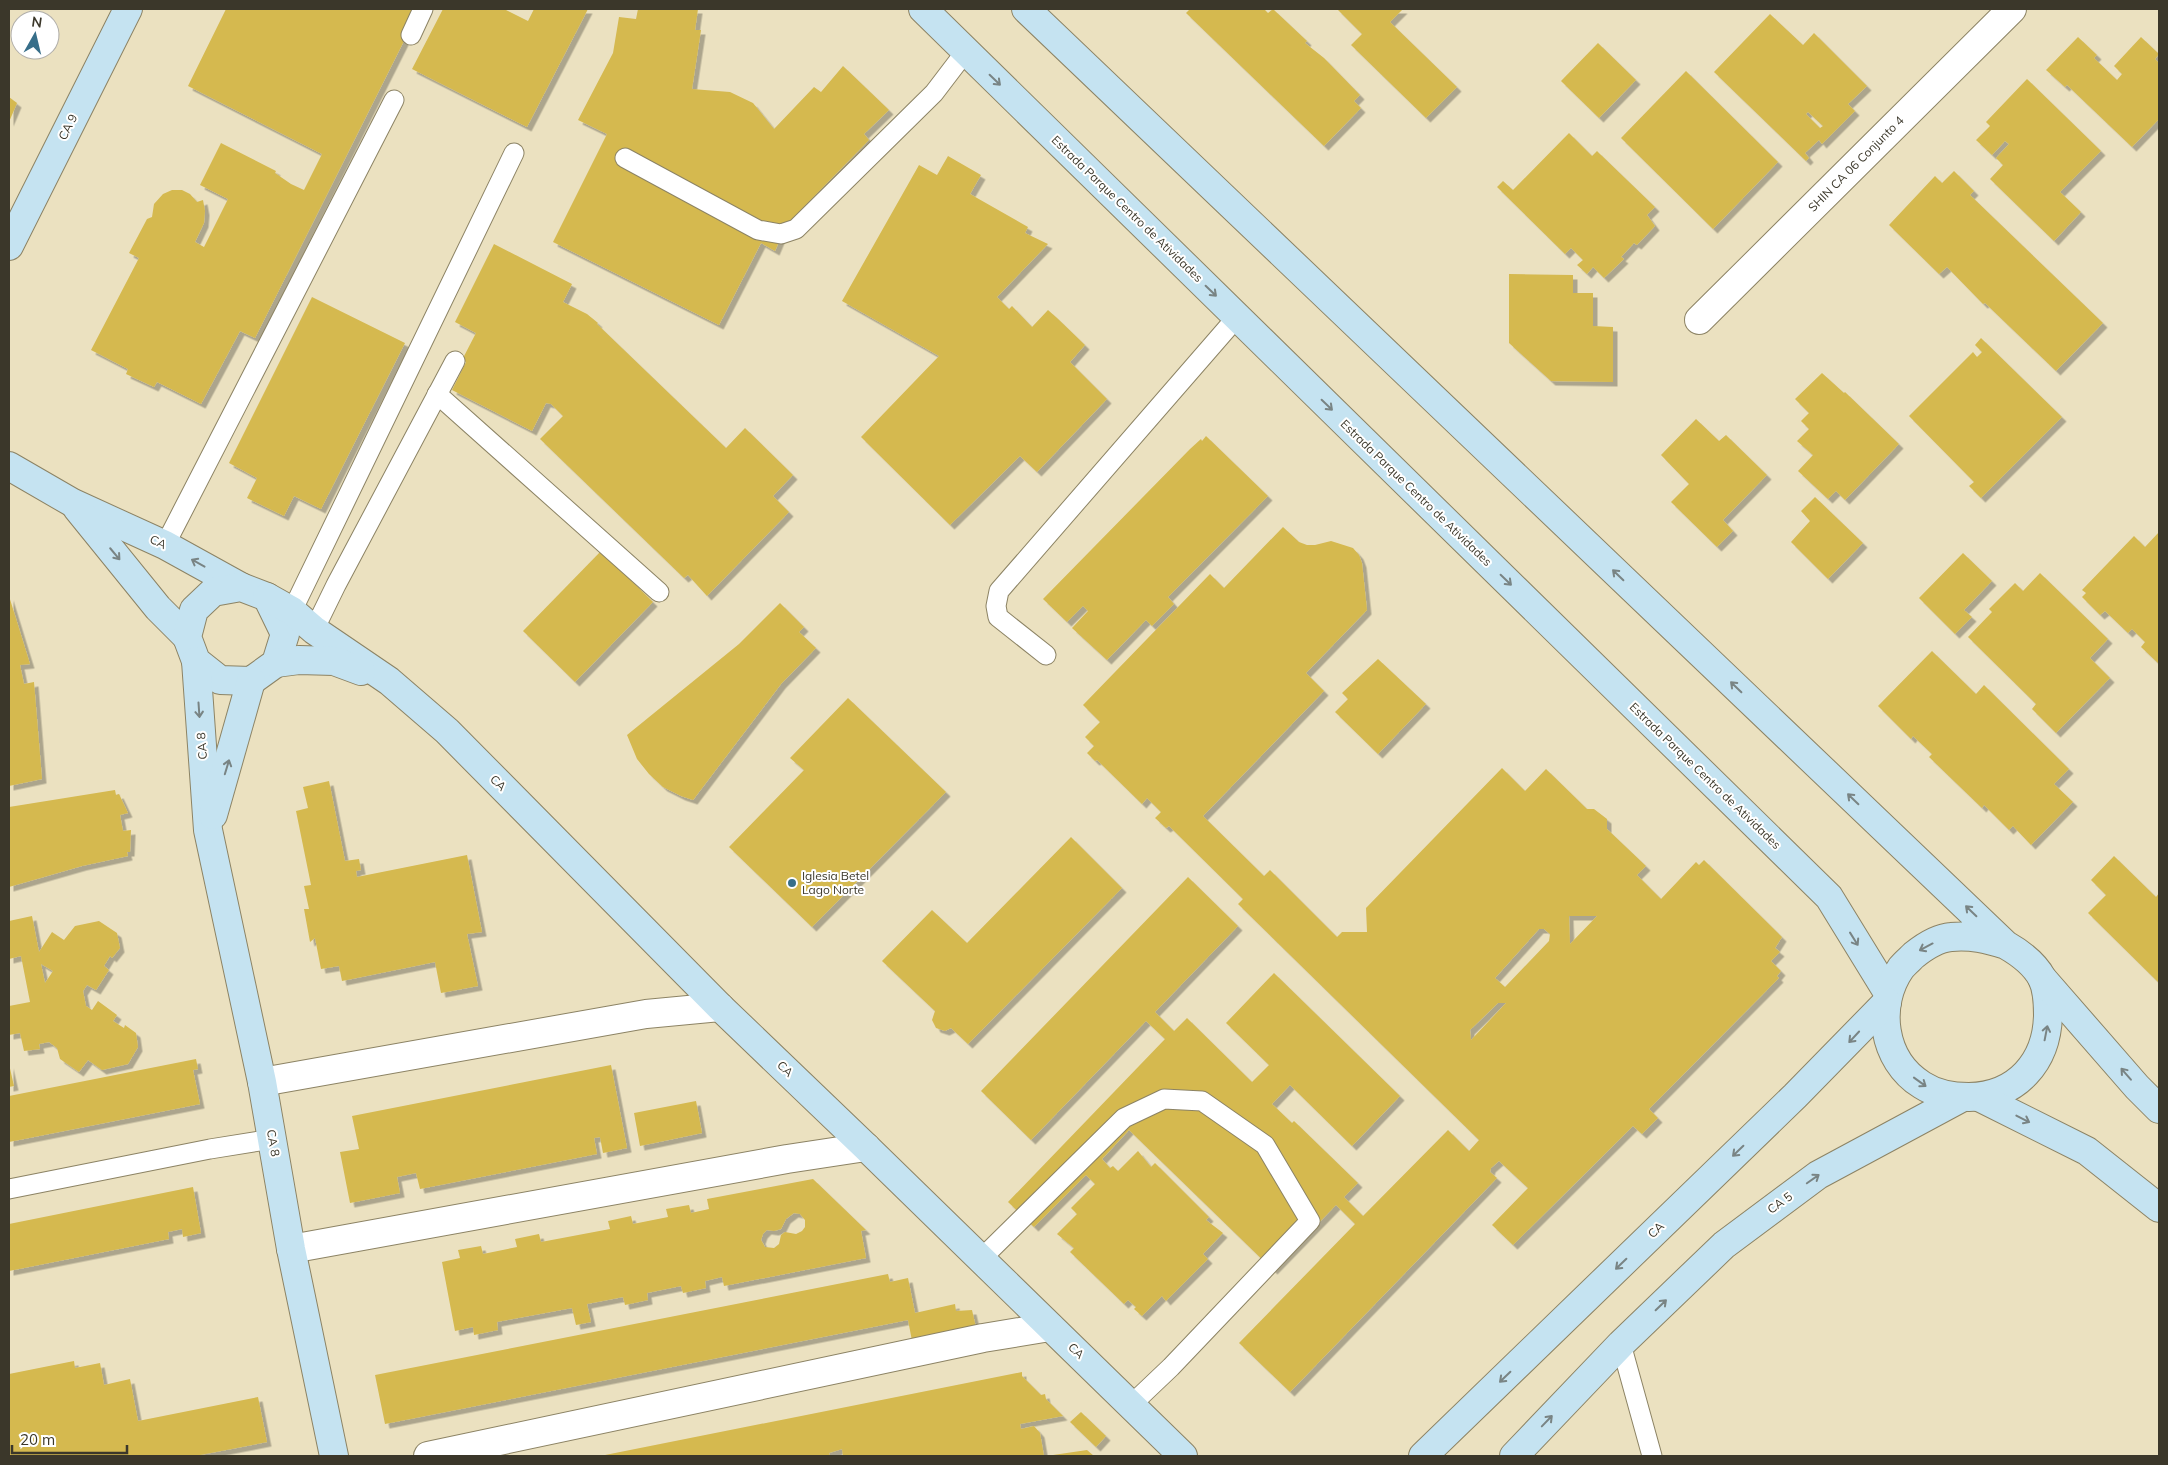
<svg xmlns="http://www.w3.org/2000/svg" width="2168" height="1465" font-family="Mulish,sans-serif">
	<defs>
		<filter id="shadow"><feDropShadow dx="4.5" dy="4.5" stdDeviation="0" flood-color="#0004"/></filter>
	</defs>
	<rect width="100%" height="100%" fill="#ebe1c0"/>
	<g fill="#d5b950" fill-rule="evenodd" filter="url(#shadow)">
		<path d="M226 9H420L255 338 240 331 201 404 157 382 154 387 126 374 128 369 91 350 139 258 129 253 147 219 152 217 154 204 163 194 172 190H182L190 194 197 202 203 200 205 211 204 223 195 242 204 247 228 199 200 185 221 143 276 171 275 173 291 184 304 190 322 154 188 86Z"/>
		<path d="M443 9H504L528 21 534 9H588L527 127 412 69Z"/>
		<path d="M638 9H698L695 30H701L692 89 730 92 753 103 774 129 814 87 821 92 843 66 889 110 864 134 869 140 786 225 775 251 761 243 719 325 553 242 607 134 578 120 613 53 619 17 636 19Z"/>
		<path d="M1190 9H1264L1268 13 1273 9 1307 41 1305 43 1324 58 1360 95 1354 101 1361 108 1324 146 1186 13Z"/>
		<path d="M1337 9H1403L1390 22 1457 87 1426 118 1351 45 1362 34Z"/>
		<path d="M1770 14 1803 45 1814 33 1867 86 1848 104 1855 111 1822 144 1819 140 1805 153 1809 158 1806 161 1714 72ZM1808 112 1823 126 1820 128 1806 114Z"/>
		<path d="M2078 37 2097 55 2094 58 2117 80 2122 74 2114 66 2141 37 2159 54 2155 59 2159 63V119L2132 147 2067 85 2065 87 2046 70Z"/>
		<path d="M1598 43 1636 80 1599 118 1561 81Z"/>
		<path d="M1686 71 1778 162 1713 229 1621 138Z"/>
		<path d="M2027 79 2101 151 2060 192 2081 212 2054 241 1990 179 2003 165 1996 158 2009 144 2005 141 1992 155 1976 140 1990 126 1986 122Z"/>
		<path d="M9 97 17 103 9 122Z"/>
		<path d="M1569 133 1592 156 1597 151 1600 154 1655 207 1647 215 1655 226 1637 245 1634 243 1621 257 1624 259 1604 278 1593 267 1587 274 1577 265 1583 260 1571 248 1565 254 1497 187 1503 181 1513 190Z"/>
		<path d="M948 156 981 175 970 194 1028 227 1025 233 1048 244 997 297 1009 309 1012 306 1032 327 1048 310 1057 318 1085 345 1070 362 1107 399 1037 472 1020 456 950 525 861 437 939 356 842 301 919 165 937 175Z"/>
		<path d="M1954 171 1974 191 1970 195 2103 323 2056 371 1985 303 1983 304 1947 267 1939 274 1889 225 1935 176 1942 183Z"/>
		<path d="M494 244 572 284 563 302 587 314 598 323 597 324 726 448 745 428 793 475 773 496 789 512 707 596 688 575 684 578 540 439 563 416 551 404 546 403 532 431 452 390 466 362 462 360 476 333 455 322Z"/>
		<path d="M1509 274 1573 275V293H1593V326L1613 327V382L1551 381 1509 343Z"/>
		<path d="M312 297 405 343 321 509 294 496 284 516 247 498 257 478 229 463Z"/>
		<path d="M1981 338 2062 417 1981 498 1969 486 1974 482 1909 416 1973 352 1977 357 1982 352 1975 345Z"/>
		<path d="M1822 373 1844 393 1845 392 1899 444 1845 500 1836 491 1828 499 1798 471 1813 455 1797 441 1809 429 1801 421 1809 413 1795 399Z"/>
		<path d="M1696 419 1719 441 1726 435 1767 475 1723 520 1733 531 1717 547 1671 502 1689 484 1661 455Z"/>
		<path d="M1206 436 1268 496 1168 597 1174 604 1152 626 1146 620 1107 660 1072 628 1088 611 1083 606 1067 622 1043 599 1190 449 1201 439 1202 441Z"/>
		<path d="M1815 497 1863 543 1828 579 1791 542 1810 521 1801 511Z"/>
		<path d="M1283 527 1299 542 1307 545H1315L1331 541 1353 548 1359 555 1362 563 1367 610 1306 673 1324 691 1203 816 1264 876 1270 870 1337 937 1342 932H1367L1366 908 1502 768 1525 791 1546 769 1587 809H1594L1607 819V829L1646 866 1637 875 1661 899 1696 862 1699 865 1704 860 1782 937 1775 948 1780 952 1771 961 1781 971 1777 976 1779 978 1649 1109 1658 1118 1642 1134 1633 1126 1513 1245 1492 1225 1528 1188 1499 1161 1491 1168 1490 1172 1497 1178 1290 1392 1239 1343 1355 1224 1336 1205 1273 1270 1129 1130 1102 1159 1110 1168 1113 1166 1118 1171 1138 1151 1151 1167 1155 1163 1209 1217 1206 1220 1223 1233 1203 1254 1208 1259 1166 1301 1162 1296 1142 1316 1134 1309 1136 1307 1128 1300 1124 1304 1070 1252 1074 1248 1057 1234 1077 1214 1071 1208 1095 1184 1086 1175 1034 1227 1008 1202 1165 1039 1146 1021 1031 1140 981 1091 1188 877 1238 926 1155 1012 1174 1031 1187 1018 1252 1082 1269 1065 1226 1023 1274 973 1400 1096 1352 1146 1290 1085 1272 1104 1292 1123 1294 1121 1358 1183 1344 1197 1363 1216 1448 1130 1469 1151 1479 1140 1238 904 1243 899 1169 826 1166 828 1155 818 1161 812 1147 798 1142 804 1097 760 1095 761 1087 753 1094 746 1085 737 1100 722 1083 705 1210 574 1224 588ZM1569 916H1597L1570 944ZM1539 929H1544L1550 934 1549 941 1505 987 1495 978ZM1498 1003H1506L1471 1040 1470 1030Z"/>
		<path d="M2159 532V664L2141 647 2145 642 2132 629 2128 633 2105 611 2100 615 2082 597 2086 593 2082 590 2134 536 2145 547Z"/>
		<path d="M601 551 653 602 575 682 523 631Z"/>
		<path d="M1963 553 1992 581 1964 610 1972 617 1955 634 1919 598Z"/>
		<path d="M2040 573 2108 639 2090 658 2110 678 2056 733 2032 709 2036 704 1968 637 1992 612 1989 609 2015 583 2023 591Z"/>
		<path d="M9 596 30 664 20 665 24 684 34 682 42 779 9 786Z"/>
		<path d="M780 603 804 627 799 632 816 648 781 684 693 800 681 796 663 787 649 774 637 759 627 735 739 644Z"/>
		<path d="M1932 651 1976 694 1984 685 2069 769 2054 784 2073 802 2031 845 2013 826 2009 830 1984 805 1982 808 1929 757 1932 754 1913 736 1911 739 1878 706Z"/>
		<path d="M1378 659 1426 704 1378 754 1335 712 1348 699 1342 693Z"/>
		<path d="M848 698 946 792 812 927 729 847 804 770 790 758Z"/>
		<path d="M329 781 345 861 359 859 361 870 356 871 357 877 467 855 482 932 467 934 478 986 441 993 435 962 342 981 339 966 321 969 315 938 310 942 304 909H309L304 886 311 885 296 811 308 808 303 787Z"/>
		<path d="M115 790 116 795 119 794 128 813 120 815 123 831 131 830 130 852H127L128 856 82 866 9 887V807Z"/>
		<path d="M1071 837 1122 888 968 1044 951 1028 945 1031 936 1028 932 1020 935 1011 882 961 932 910 967 943Z"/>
		<path d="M2114 856 2156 897 2159 893V983L2088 913 2106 895 2091 880Z"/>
		<path d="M32 916 39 952 52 932 64 940 75 926 99 921 117 933 120 948 112 958 110 956 104 966 109 970 96 990 87 985 83 991 86 1006 92 1010 98 1001 117 1015 113 1021 124 1028 125 1025 136 1033 138 1047 128 1064 102 1070 88 1060 79 1072 60 1059 57 1048 49 1042 39 1044 40 1049 24 1051 20 1033 9 1035V1006L30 1002 21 956 9 959V921ZM41 964 53 971 45 983Z"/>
		<path d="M196 1059 198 1069 193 1070 200 1104 9 1142V1096Z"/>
		<path d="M9 1064 14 1086 9 1087Z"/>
		<path d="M611 1065 627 1148 603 1153 600 1137 594 1138 597 1154 420 1189 416 1173 397 1177 400 1193 350 1203 340 1152 359 1149 352 1116Z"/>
		<path d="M696 1101 702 1133 640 1146 634 1113Z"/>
		<path d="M813 1179 866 1230 861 1231 866 1258 724 1286 722 1277 705 1281 706 1288 683 1293 681 1286 647 1293 648 1300 625 1305 623 1297 587 1304 591 1322 576 1325 572 1308 497 1322 498 1330 474 1335 473 1327 455 1331 442 1262 460 1258 458 1250 481 1246 483 1254 517 1247 515 1239 539 1234 541 1242 610 1229 608 1221 631 1216 633 1224 668 1217 666 1209 689 1205 691 1213 709 1209 707 1199ZM794 1213 800 1214 805 1220V1227L802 1231 796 1234 785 1232 781 1235 779 1244 774 1248 765 1247 761 1240 763 1234 767 1230 774 1231 781 1229 786 1219Z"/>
		<path d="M193 1187 201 1233 183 1237 182 1229 168 1232 169 1239 9 1271V1224Z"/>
		<path d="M888 1274 890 1282 908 1278 915 1313 955 1304 956 1311 972 1310 977 1332 913 1346 908 1320 385 1424 375 1375Z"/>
		<path d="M74 1361 75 1368 100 1363 104 1385 130 1379 138 1421 258 1397 267 1442 195 1456H9V1374Z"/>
		<path d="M1022 1372V1376L1041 1395 1045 1394 1046 1399 1063 1416 1020 1424 1021 1429 1034 1426 1040 1433 1044 1456H843L842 1449 829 1453 830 1456H600Z"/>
		<path d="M1081 1412 1106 1436 1096 1447 1070 1422Z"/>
		<path d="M1087 1450 1094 1456H1053V1455Z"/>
	</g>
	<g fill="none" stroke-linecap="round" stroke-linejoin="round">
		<defs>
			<g id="lane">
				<path d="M411 35 423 9"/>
				<path d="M625 158 758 230 781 234 796 229 934 93 966 51"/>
				<path d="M437 394 659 592"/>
				<path d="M165 545 394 100"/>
				<path d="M292 611 514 153"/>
				<path d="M314 630 336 585 455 361"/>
				<path d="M1046 655 998 617 996 606 999 591 1237 317"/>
				<path d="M9 1189 210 1149 272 1139"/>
				<path d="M981 1259 1124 1118 1164 1099 1202 1101 1265 1145 1310 1221 1171 1367 1131 1405"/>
				<path d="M1621 1344 1652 1456"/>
			</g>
			<g id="street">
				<path d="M1699 320 2012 9"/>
				<path d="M262 1082 646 1014 720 1007"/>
				<path d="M291 1249 787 1159 866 1147"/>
				<path d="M428 1456 983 1338 1050 1327"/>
			</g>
			<g id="secondary">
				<path d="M923 9 1829 897 1888 993"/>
				<path d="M1026 9 2006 945C2020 953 2034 963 2042 978 2047 988 2048 1004 2048 1015 2047 1062 2017 1096 1969 1097 1952 1097 1936 1094 1922 1085 1882 1060 1875 1005 1901 968 1904 964 1910 959 1914 955 1924 947 1938 938 1951 937 1971 935 1987 939 2006 945"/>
				<path d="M9 246 128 9"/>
				<path d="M9 466 73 503 165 545 241 587"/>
				<path d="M77 508 158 608 187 637"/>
				<path d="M241 587 267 597 285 634 276 663 251 681 220 680 196 661 187 637 194 610 213 592Z"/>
				<path d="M267 597 292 611 314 630 389 681 447 731 720 1007 866 1147 1183 1456"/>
				<path d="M196 661 208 830 262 1082 291 1249 334 1456"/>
				<path d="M276 663 299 660 334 661 361 671"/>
				<path d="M213 815 251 681"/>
				<path d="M2042 978 2137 1087 2159 1109"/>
				<path d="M1979 1097 2087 1151 2159 1208"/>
				<path d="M1423 1456 1795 1096 1887 1002"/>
				<path d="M1514 1456 1621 1344 1724 1245 1818 1175 1963 1097"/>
			</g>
		</defs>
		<use href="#lane" stroke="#8c8364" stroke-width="21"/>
		<use href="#street" stroke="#8c8364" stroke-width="30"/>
		<use href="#secondary" stroke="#8c8364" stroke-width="30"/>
		<use href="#lane" stroke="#fff" stroke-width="19"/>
		<use href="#street" stroke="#fff" stroke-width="28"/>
		<use href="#secondary" stroke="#c5e3f1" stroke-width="28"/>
	</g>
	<defs><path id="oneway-shaft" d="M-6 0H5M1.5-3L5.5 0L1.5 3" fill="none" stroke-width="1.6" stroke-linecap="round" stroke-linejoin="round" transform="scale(1.25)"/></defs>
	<g stroke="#798484">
		<use href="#oneway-shaft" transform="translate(995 80) rotate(44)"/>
		<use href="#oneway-shaft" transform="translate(1211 291) rotate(44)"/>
		<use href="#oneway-shaft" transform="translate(1327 405) rotate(44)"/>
		<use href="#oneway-shaft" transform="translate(115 554) rotate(50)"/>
		<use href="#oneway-shaft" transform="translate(198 563) rotate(-151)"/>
		<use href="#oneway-shaft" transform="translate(1618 575) rotate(-136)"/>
		<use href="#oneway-shaft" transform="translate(1506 580) rotate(44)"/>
		<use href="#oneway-shaft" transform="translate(1736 687) rotate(-136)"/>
		<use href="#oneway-shaft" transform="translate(199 710) rotate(86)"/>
		<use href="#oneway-shaft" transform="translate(227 767) rotate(-73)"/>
		<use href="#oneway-shaft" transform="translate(1853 799) rotate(-136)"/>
		<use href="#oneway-shaft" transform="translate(1971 911) rotate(-136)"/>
		<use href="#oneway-shaft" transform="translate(1854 939) rotate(58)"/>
		<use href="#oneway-shaft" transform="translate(1926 947) rotate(152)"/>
		<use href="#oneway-shaft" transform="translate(2046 1033) rotate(-79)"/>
		<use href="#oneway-shaft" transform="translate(1854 1037) rotate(133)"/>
		<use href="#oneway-shaft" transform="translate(2126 1074) rotate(-131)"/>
		<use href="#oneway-shaft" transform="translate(1920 1082) rotate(36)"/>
		<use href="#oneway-shaft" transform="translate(2023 1119) rotate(27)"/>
		<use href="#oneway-shaft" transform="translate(1738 1151) rotate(136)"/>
		<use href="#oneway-shaft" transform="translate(1813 1179) rotate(-35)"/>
		<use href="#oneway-shaft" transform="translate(1621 1264) rotate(136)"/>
		<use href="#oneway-shaft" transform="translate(1661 1305) rotate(-44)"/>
		<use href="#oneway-shaft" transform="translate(1505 1377) rotate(136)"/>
		<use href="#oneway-shaft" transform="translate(1547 1421) rotate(-46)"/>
	</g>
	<circle fill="#376e89" stroke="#fff" stroke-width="2" cx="792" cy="883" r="5"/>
	<g text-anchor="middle" stroke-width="4" stroke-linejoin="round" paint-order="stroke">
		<g font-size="12" fill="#3b372a" stroke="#fff">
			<text transform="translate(68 127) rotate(-63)" y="4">CA 9</text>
			<text transform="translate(1856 164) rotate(-45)" y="4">SHIN CA 06 Conjunto 4</text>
			<text transform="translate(1127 209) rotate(44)" y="4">Estrada Parque Centro de Atividades</text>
			<text transform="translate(1416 493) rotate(44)" y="4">Estrada Parque Centro de Atividades</text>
			<text transform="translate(158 542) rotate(26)" y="4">CA</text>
			<text transform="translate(202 746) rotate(-94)" y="4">CA 8</text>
			<text transform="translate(1705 776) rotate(44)" y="4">Estrada Parque Centro de Atividades</text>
			<text transform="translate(498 783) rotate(45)" y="4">CA</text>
			<text transform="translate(785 1069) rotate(44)" y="4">CA</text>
			<text transform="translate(273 1143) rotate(80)" y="4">CA 8</text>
			<text transform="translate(1780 1203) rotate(-36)" y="4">CA 5</text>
			<text transform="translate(1656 1230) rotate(-44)" y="4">CA</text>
			<text transform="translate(1076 1351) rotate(44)" y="4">CA</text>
		</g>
		<g font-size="12" fill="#3b372a" stroke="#fff" text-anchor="start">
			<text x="802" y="880">Iglesia Betel<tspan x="802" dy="14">Lago Norte</tspan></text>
		</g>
	</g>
	<rect width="2168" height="1465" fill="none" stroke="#3b372a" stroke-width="20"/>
	<g transform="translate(35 35) rotate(8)"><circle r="24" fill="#ffffff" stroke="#b1afaa"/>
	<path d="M0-4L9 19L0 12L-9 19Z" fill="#376e89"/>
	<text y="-8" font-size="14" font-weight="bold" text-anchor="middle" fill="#3b372a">N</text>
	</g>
	<path d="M12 1445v8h115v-8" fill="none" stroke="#3b372a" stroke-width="2.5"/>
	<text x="20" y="1445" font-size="15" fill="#3b372a" stroke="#ffffff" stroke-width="4" paint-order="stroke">20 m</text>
</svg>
